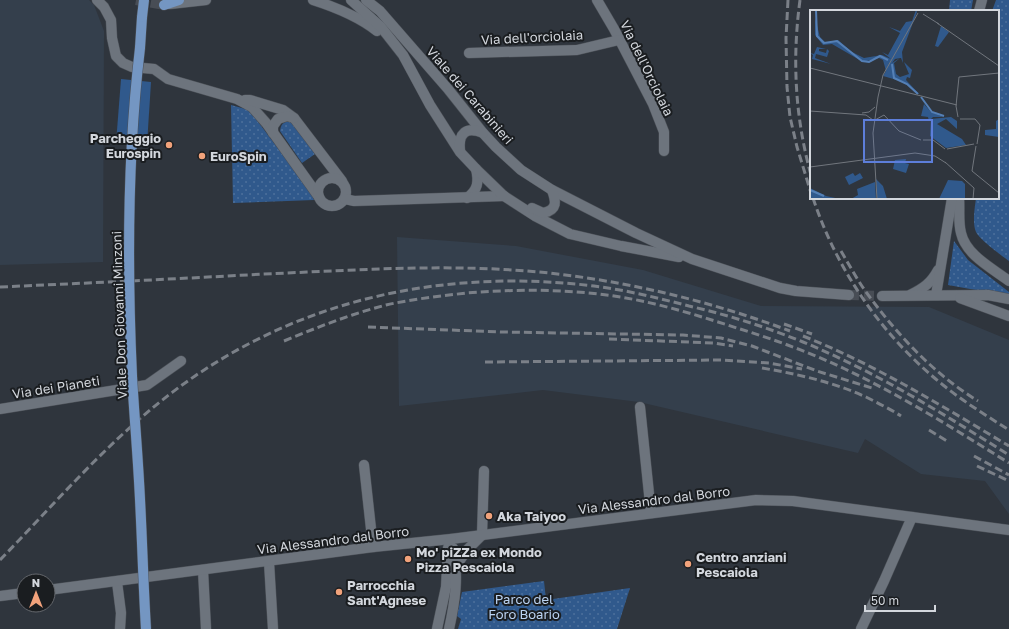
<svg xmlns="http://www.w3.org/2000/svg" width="1009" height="629" font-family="'Golos Text',sans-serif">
	<defs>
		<pattern id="grass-dots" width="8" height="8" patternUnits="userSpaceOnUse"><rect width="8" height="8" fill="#30598c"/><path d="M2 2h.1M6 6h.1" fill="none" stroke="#4d709c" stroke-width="1.8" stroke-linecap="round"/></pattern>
	</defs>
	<rect width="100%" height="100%" fill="#2f353d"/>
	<g fill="#343f4c">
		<path d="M0 0H89L94 5 104 31 103 262 0 265Z"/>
		<path d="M397 237 516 246 643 270 761 306 929 307 1009 340V514L985 481 921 474 865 439 858 453 639 402 543 390 399 406Z"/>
	</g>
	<g fill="url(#grass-dots)">
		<path d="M950 0H973L971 11H949Z"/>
		<path d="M996 0H1009V261C1002 256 979 239 976 232 972 223 975 207 976 198H998V11H992Z"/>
		<path d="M231 105 249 110 312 193 314 200 233 203Z"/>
		<path d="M288 121 292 122 315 154 302 163 280 131C281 125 282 123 288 121Z"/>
		<path d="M954 241 968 260 1009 292V296L948 285Z"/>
		<path d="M544 581 546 600 630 588 617 629H458L461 619 457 616 462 592Z"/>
	</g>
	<path fill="#30598c" d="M121 79 151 82 147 145 116 143Z"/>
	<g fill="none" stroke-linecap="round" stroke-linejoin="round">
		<path stroke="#484d55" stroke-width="10" stroke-dasharray="10 5" stroke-linecap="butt" d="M849 295 882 296"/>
		<path stroke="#484d55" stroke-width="10" stroke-dasharray="10 5" stroke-linecap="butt" d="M136 0 164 5"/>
		<defs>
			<g id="street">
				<path d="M97 0 104 7 111 20 112 38 116 56 123 63 132 67 154 69 168 79 237 99 252 107 267 124 319 197"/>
				<path d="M597 0 614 29 653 104 664 132V151"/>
				<path d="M979 11 982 0"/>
				<path d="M469 53 577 50 619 40"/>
				<path d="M245 100H250L283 110 294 118 342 181"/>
				<path d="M273 133V126L278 119 287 116 294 118"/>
				<circle cx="332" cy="192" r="14"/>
				<path d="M467 198C478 190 479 182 476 169"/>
				<path d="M959 198C960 209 958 222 961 233 966 255 992 268 1009 281"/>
				<path d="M345 199 354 201 504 196"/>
				<path d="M910 295C924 288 931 283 938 270"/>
				<path d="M936 295 952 198"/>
				<path d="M640 407 651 513"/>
				<path d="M0 409 147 385 181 361"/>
				<path d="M364 465 373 547"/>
				<path d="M482 535 484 471"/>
				<path d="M269 562 273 629"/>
				<path d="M203 570 206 629"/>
				<path d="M117 582 121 613 120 629"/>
				<path d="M861 629 884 581 912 517"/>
			</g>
			<g id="secondary">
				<path d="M313 0C335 7 358 16 377 31"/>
				<path d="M351 0 381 27 403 55 430 105 460 152 476 169 504 196 535 216 570 234 621 246 679 257"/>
				<path d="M366 0 380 11 448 89 483 133 496 147 521 170 552 190 636 233 692 259 780 288 796 291 849 295"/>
				<path d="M170 4 206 0"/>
				<path d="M460 151C458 133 466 126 483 133"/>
				<path d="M532 208 543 213C558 210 556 201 552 190"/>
				<path d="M882 296 988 295 1009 299"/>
				<path d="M960 298 1009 316"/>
				<path d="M456 566 467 550 482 535"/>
				<path d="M48 590 373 547 451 539 756 500 793 501 1009 530"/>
				<path d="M0 596 24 593"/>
				<path d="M437 629 446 587 448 548 451 539"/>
				<path d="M449 629C455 602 459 576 453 548"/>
			</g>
			<g id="primary">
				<path d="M164 5 179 0"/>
				<path d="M140 48 142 17"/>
			</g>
		</defs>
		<use href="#street" stroke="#4c5158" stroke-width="11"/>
		<use href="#secondary" stroke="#4c5158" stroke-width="11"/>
		<use href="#primary" stroke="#4c5158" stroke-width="11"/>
		<use href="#street" stroke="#6d747d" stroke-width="10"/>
		<use href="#secondary" stroke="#6d747d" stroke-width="10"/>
		<use href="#primary" stroke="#7496c2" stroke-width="10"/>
		<g stroke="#7b8088" stroke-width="3" stroke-dasharray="8 4" stroke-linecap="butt">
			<path d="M788 0 786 38 787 87 790 117 797 147 811 193"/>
			<path d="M800 0C792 59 795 117 811 175"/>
			<path d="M813 198C837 271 883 337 943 385 964 402 987 416 1009 430"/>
			<path d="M841 251C851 268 860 285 872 300 902 340 936 375 978 401"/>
			<path d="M0 287C88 283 176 279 264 274 359 270 454 263 549 273 631 282 713 302 790 331"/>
			<path d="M784 324 812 334"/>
			<path d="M368 327 503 332 683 335 721 338 752 346 817 371 875 389"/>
			<path d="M803 336C876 365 942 406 1009 446"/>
			<path d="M609 339 713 343 733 346"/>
			<path d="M284 341C318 327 351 314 386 305 413 299 440 296 467 293 529 288 593 289 655 304 684 311 712 320 740 329 776 340 811 353 845 369 902 396 956 430 1009 463"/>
			<path d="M485 362 723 360 769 363 802 369"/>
			<path d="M762 368C797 374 833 382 866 397 878 403 890 409 901 416"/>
			<path d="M929 430 947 441"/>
			<path d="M974 456 1009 475"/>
			<path d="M977 466 1009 481"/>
			<path d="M0 560C62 496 121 426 195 376 314 295 453 269 594 286 626 290 658 298 689 306 728 315 766 327 803 342 876 372 942 413 1009 455"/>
		</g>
		<defs>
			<g id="primary-bridge">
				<path d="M142 17 144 0"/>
				<path d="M140 48C127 157 127 267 132 376 134 411 137 446 139 481 142 531 143 580 146 629"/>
			</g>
		</defs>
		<use href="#primary-bridge" stroke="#4c5158" stroke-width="11" stroke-linecap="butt"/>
		<use href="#primary-bridge" stroke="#7496c2" stroke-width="10"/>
	</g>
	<g fill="#f1a27b" stroke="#1a1d20" stroke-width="1.5">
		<circle cx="169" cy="145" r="4"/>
		<circle cx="202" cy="156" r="4"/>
		<circle cx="489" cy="516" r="4"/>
		<circle cx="408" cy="559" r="4"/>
		<circle cx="688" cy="564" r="4"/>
		<circle cx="339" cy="592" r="4"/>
	</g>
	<g text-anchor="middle" stroke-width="4" stroke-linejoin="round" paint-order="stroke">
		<g font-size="13" fill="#d3d7dd" stroke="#1a1d20">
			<text transform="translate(532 37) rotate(-3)" y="5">Via dell'orciolaia</text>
			<text transform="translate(647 68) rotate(64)" y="5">Via dell'Orciolaia</text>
			<text transform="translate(470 95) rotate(49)" y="5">Viale dei Carabinieri</text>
			<text transform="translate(119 315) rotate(-92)" y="5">Viale Don Giovanni Minzoni</text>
			<text transform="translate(56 387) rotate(-9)" y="5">Via dei Pianeti</text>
			<text transform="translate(654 500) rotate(-7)" y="5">Via Alessandro dal Borro</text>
			<text transform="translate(333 540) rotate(-7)" y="5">Via Alessandro dal Borro</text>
		</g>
		<g font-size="13" font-weight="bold" fill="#d3d7dd" stroke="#1a1d20" text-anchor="start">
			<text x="161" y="143" text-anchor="end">Parcheggio<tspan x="161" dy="15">Eurospin</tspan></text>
			<text x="210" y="161">EuroSpin</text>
			<text x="497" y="521">Aka Taiyoo</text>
			<text x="416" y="557">Mo' piZZa ex Mondo<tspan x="416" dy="15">Pizza Pescaiola</tspan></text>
			<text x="696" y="562">Centro anziani<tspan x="696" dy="15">Pescaiola</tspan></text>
			<text x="347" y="590">Parrocchia<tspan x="347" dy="15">Sant'Agnese</tspan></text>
		</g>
		<g font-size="13" fill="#bbd3f2" stroke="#1a1d20">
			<text x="524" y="604">Parco del<tspan x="524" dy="15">Foro Boario</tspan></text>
		</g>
	</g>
	<g transform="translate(810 10)">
		<rect width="189" height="189" fill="#2f353d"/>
		<path d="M106 0 107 2 92 42 93 53 91 48H90L85 49 82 53 90 48 84 53 86 64 90 67 99 64 94 52 102 60 100 68 97 67 96 70 110 85 94 72 73 66 76 61 73 50 69 48 53 52 22 34 13 35 5 25V8L10 27 16 33 28 30 42 42 54 48 72 45 81 49 72 42 78 45 90 23 79 17 90 21 96 12 102 11ZM7 37 16 39H9V41L16 43 17 39 19 41 17 47 6 44 5 48 21 54 2 49 3 45 0 43 4 44ZM114 94 121 102 133 107H123L119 111 118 107 111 106ZM141 107 147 111V119L136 109 127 114 152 129 156 135 136 138 120 126 121 109ZM189 109V127L175 125V120L186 119V111ZM96 149 95 153 99 154 96 163 83 159 85 150ZM66 169 73 176 77 189H67ZM138 170 152 171 155 174V189H129ZM65 172 66 189H41L48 185 47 179ZM0 178 16 186 30 189H0Z" fill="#30598c"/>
		<path d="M131 16 139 22 128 37 125 36Z" fill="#30598c"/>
		<path d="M43 163 45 166 50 163 53 168 39 175 35 167Z" fill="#30598c"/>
		<path fill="none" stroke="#5580b6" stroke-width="2" d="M6 0 7 26 14 33 27 31 52 51 59 52 70 46 78 50M82 54 84 68 97 74 108 84M111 87 122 102 134 106M0 180 14 186"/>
		<path fill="none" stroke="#71767d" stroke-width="1" d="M113 4 129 14M127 13 189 56M0 58 147 95M0 101 56 105 63 110M52 103 59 102 65 97M148 107 146 96 149 67 189 63M150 109H165L170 115 167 134M65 110 74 105 89 121 111 130M113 130H123L135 139M166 136 162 161 189 183M137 139 164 134M135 152 164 178 163 189M0 157 105 143 125 146 136 153M67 189 63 123 68 87 73 65 108 3"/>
		<path fill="#5d7eda" fill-opacity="0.15" stroke="#5d7eda" stroke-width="2" d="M54 110H122V152H54Z"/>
		<rect width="189" height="189" fill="none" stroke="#d3d7dd" stroke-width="2"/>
	</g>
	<g transform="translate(36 593)"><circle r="19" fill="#1a1d20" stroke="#64676c"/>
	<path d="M0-3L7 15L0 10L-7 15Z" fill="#f1a27b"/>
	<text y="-6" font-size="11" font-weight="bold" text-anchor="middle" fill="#d3d7dd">N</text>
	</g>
	<path d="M865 605v6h70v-6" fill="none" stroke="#d3d7dd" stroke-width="2"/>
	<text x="871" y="605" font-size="12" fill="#d3d7dd" stroke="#1a1d20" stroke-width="3" paint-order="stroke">50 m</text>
</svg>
